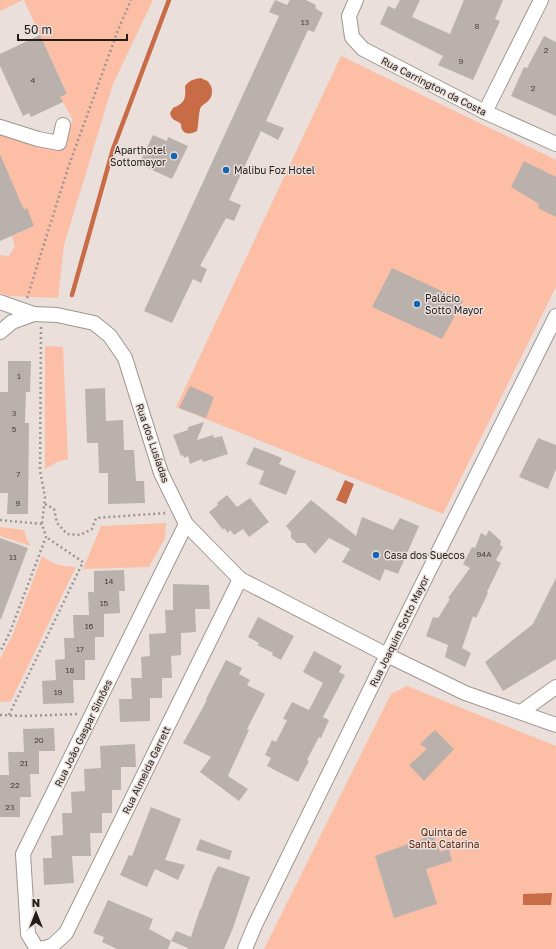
<svg xmlns="http://www.w3.org/2000/svg" width="556" height="949" font-family="'Golos Text',sans-serif">
	<rect width="100%" height="100%" fill="#eadfdb"/>
	<g fill="#fcbea5">
		<path d="M0 0H23L0 11Z"/>
		<path d="M24 0H153L113 84 64 245 58 298 9 296 0 293V255L9 256 15 246 12 236 34 226 27 209 23 210 0 154V129L62 147 73 120 60 97 67 94Z"/>
		<path d="M341 56 556 160V287L443 514 176 407Z"/>
		<path d="M45 346 63 347 68 459 57 462 45 469Z"/>
		<path d="M166 523 165 538 149 567 83 569 101 526Z"/>
		<path d="M0 527 24 530 27 540 31 546 0 536Z"/>
		<path d="M42 556C55 565 60 566 76 567L11 701 0 702V659L13 634Z"/>
		<path d="M407 686 556 746V949H264L391 694Z"/>
	</g>
	<g fill="#c76c46">
		<path d="M201 78C204 80 208 80 209 83 213 87 213 96 209 100 206 104 202 104 200 109 198 116 199 124 197 131 190 135 181 135 181 124 176 119 172 122 170 113L173 108C185 103 186 99 185 86 190 80 194 79 201 78Z"/>
		<path d="M345 480 354 484 346 504 336 500Z"/>
		<path d="M552 893 551 905H523V894Z"/>
	</g>
	<g fill="none" stroke-linecap="round" stroke-linejoin="round">
		<path stroke="#c76c46" stroke-width="4.5" d="M72 295 113 149 169 0"/>
	</g>
	<g fill="#bab1ad">
		<path d="M275 0 287 5 290 0H306L316 5 315 8 323 13 314 32 308 30 266 121 284 128 278 140 261 131 229 200 241 205 234 221 226 218 200 266 207 269 201 283 193 279 172 323 144 311 279 16 269 12Z"/>
		<path d="M400 0H420L412 17 450 34 464 0H503L495 19 500 21 473 80 438 65 443 56 380 24 388 6 395 9Z"/>
		<path d="M40 35 67 94 60 97 63 102 31 117 29 113 23 116 0 66V54Z"/>
		<path d="M544 36 556 42V116L511 96 524 67 527 68Z"/>
		<path d="M153 135 167 141 168 137 188 146 172 179 139 164Z"/>
		<path d="M0 154 24 210 27 208 34 226 0 241Z"/>
		<path d="M524 161 556 177V217L538 208 539 204 511 187Z"/>
		<path d="M392 268 463 301 442 339 372 307Z"/>
		<path d="M8 361H31L30 392H26L25 423H29L28 514H7L8 493H0V392H8Z"/>
		<path d="M190 386 214 397 206 418 179 408Z"/>
		<path d="M105 388 106 421 123 420 124 450H134L136 481H144L145 503 108 504V473H99L98 443H87L85 389Z"/>
		<path d="M204 422 197 440 213 435 214 438 222 436 228 454 203 462 202 459 190 464 188 456 184 458 183 455 181 456 173 435 188 430V427Z"/>
		<path d="M538 438 556 445V469L548 489 519 477Z"/>
		<path d="M254 447 282 458 279 464 296 471 286 495 259 484 264 471 246 464Z"/>
		<path d="M227 495 237 507 250 498 269 522 249 537 243 529 234 535 230 530 228 533 224 528 223 530 209 512 218 505 217 503Z"/>
		<path d="M311 500 356 536 362 517 393 530 400 518 419 526 398 574 385 569 380 581 342 562 350 549 329 538 315 554 305 543H297L291 538V532L286 526Z"/>
		<path d="M489 530 501 541 500 545 503 547 496 560 501 563 487 592 488 593 476 618 473 616 462 648 471 653 465 667 445 657 448 645 426 636 433 617 438 618 450 599 448 598 470 568 463 564 472 547 475 548 481 533 486 536Z"/>
		<path d="M0 538 28 548 1 619H0Z"/>
		<path d="M124 570 125 591H119L120 613 104 614V637H95V660H85V680H73L74 703 43 704 42 681 56 680 55 660 65 659 64 638H74L73 615H89L88 592H94V571Z"/>
		<path d="M556 578V659L503 691 485 662 533 624Z"/>
		<path d="M173 584 209 585 210 609H195L196 632 181 633V655L171 656 172 678H162V698H150V721L120 722 119 699H132L131 678H142L141 657 150 656 149 634 166 633 165 610H173Z"/>
		<path d="M258 617 294 636 281 660 272 655 273 653 257 645 259 643 248 637Z"/>
		<path d="M314 651 342 666 339 672 345 675 323 717 329 720 321 738 319 737 307 760 309 761 298 782 267 766 271 758 265 755 272 740 276 742 287 720 283 719 292 702 309 710 323 683 303 672Z"/>
		<path d="M226 660 242 668 239 674 250 680 247 685 265 694 247 729 249 730 228 776 248 789 239 801 200 772 211 757 183 743 207 700 206 699Z"/>
		<path d="M54 728 55 751H39V774H30L31 797H20V817H0V775H9L8 752H24L23 729Z"/>
		<path d="M435 730 454 749 424 781 409 765 427 749 420 744Z"/>
		<path d="M135 744 136 767H121V790H112V813H102V833H90L91 856H72L74 883 44 885 43 858H52L51 836 63 835 62 813H72L71 792 85 791 84 769 101 768 100 746Z"/>
		<path d="M151 807 181 819 165 860 185 865 178 880 155 869 147 887 120 875 129 855 132 856Z"/>
		<path d="M433 835 440 852 449 849 452 861 426 869 437 904 394 918 375 856Z"/>
		<path d="M200 839 232 851 229 860 196 850Z"/>
		<path d="M218 866 250 877 233 928 224 949H187L188 948 171 941 176 931 191 937 200 909H201L213 875Z"/>
		<path d="M108 900 153 919 149 929 171 941 168 949H117L102 942 104 937 93 933Z"/>
	</g>
	<g fill="none" stroke-linecap="round" stroke-linejoin="round">
		<defs>
			<g id="minor">
				<path d="M356 0 349 16 352 37 363 49 485 112 556 144"/>
				<path d="M485 112 541 0"/>
				<path d="M0 127 38 139 59 143 63 125"/>
				<path d="M0 302 34 314 57 315 94 323 110 336 125 358 161 473 186 524 240 579 387 655 465 693 556 725"/>
				<path d="M0 332 12 322 34 314"/>
				<path d="M521 712 556 687"/>
				<path d="M37 949 28 934 23 854 186 524"/>
				<path d="M40 949 52 946 66 933 240 579"/>
				<path d="M245 949 255 925 387 655 556 316"/>
			</g>
		</defs>
		<use href="#minor" stroke="#9f9692" stroke-width="16"/>
		<g stroke="#9d9592" stroke-width="2.5" stroke-dasharray="2 3" stroke-linecap="butt">
			<path d="M27 298 68 168 118 30 131 0"/>
			<path d="M41 327 40 471 45 497 42 524"/>
			<path d="M45 504 54 509 57 523 67 534 80 535 92 529 96 518 166 513"/>
			<path d="M0 520 42 524 46 537 10 632 0 652"/>
			<path d="M0 715 25 716 77 714"/>
			<path d="M9 715 83 562 46 537"/>
		</g>
		<use href="#minor" stroke="#fff" stroke-width="14"/>
	</g>
	<g fill="#1465b4" stroke="#eadfdb" stroke-width="1.5">
		<circle cx="174" cy="156" r="4"/>
		<circle cx="226" cy="170" r="4"/>
		<circle cx="417" cy="304" r="4"/>
		<circle cx="376" cy="555" r="4"/>
	</g>
	<g text-anchor="middle" stroke-width="3" stroke-linejoin="round" paint-order="stroke">
		<g font-size="8" fill="#464240">
			<text x="305" y="25">13</text>
			<text x="477" y="29">8</text>
			<text x="546" y="53">2</text>
			<text x="461" y="64">9</text>
			<text x="33" y="83">4</text>
			<text x="533" y="91">2</text>
			<text x="19" y="379">1</text>
			<text x="14" y="416">3</text>
			<text x="14" y="432">5</text>
			<text x="18" y="477">7</text>
			<text x="18" y="506">9</text>
			<text x="484" y="557">94A</text>
			<text x="13" y="560">11</text>
			<text x="109" y="584">14</text>
			<text x="104" y="606">15</text>
			<text x="89" y="629">16</text>
			<text x="80" y="652">17</text>
			<text x="70" y="673">18</text>
			<text x="58" y="695">19</text>
			<text x="39" y="743">20</text>
			<text x="24" y="766">21</text>
			<text x="15" y="788">22</text>
			<text x="10" y="810">23</text>
		</g>
		<g font-size="10" fill="#201d1b" stroke="#eadfdb">
			<text transform="translate(434 86) rotate(27)" y="4">Rua Carrington da Costa</text>
			<text transform="translate(153 443) rotate(71)" y="4">Rua dos Lusíadas</text>
			<text transform="translate(399 631) rotate(-64)" y="4">Rua Joaquim Sotto Mayor</text>
			<text transform="translate(83 733) rotate(-64)" y="4">Rua João Gaspar Simões</text>
			<text transform="translate(146 770) rotate(-64)" y="4">Rua Almeida Garrett</text>
		</g>
		<g font-size="10" fill="#201d1b" stroke="#eadfdb" text-anchor="start">
			<text x="166" y="154" text-anchor="end">Aparthotel<tspan x="166" dy="12">Sottomayor</tspan></text>
			<text x="234" y="174">Malibu Foz Hotel</text>
			<text x="425" y="302">Palácio<tspan x="425" dy="12">Sotto Mayor</tspan></text>
			<text x="384" y="559">Casa dos Suecos</text>
		</g>
		<g font-size="10" fill="#64280d" stroke="#eadfdb">
			<text x="444" y="836">Quinta de<tspan x="444" dy="12">Santa Catarina</tspan></text>
		</g>
	</g>
	<g transform="translate(36 913)" stroke="#eadfdb" stroke-width="3" paint-order="stroke">
	<path d="M0-3L7 15L0 10L-7 15Z" fill="#201d1b"/>
	<text y="-6" font-size="11" font-weight="bold" text-anchor="middle" fill="#201d1b">N</text>
	</g>
	<path d="M18 34v6h109v-6" fill="none" stroke="#201d1b" stroke-width="2"/>
	<text x="24" y="34" font-size="12" fill="#201d1b" stroke="#eadfdb" stroke-width="3" paint-order="stroke">50 m</text>
</svg>
